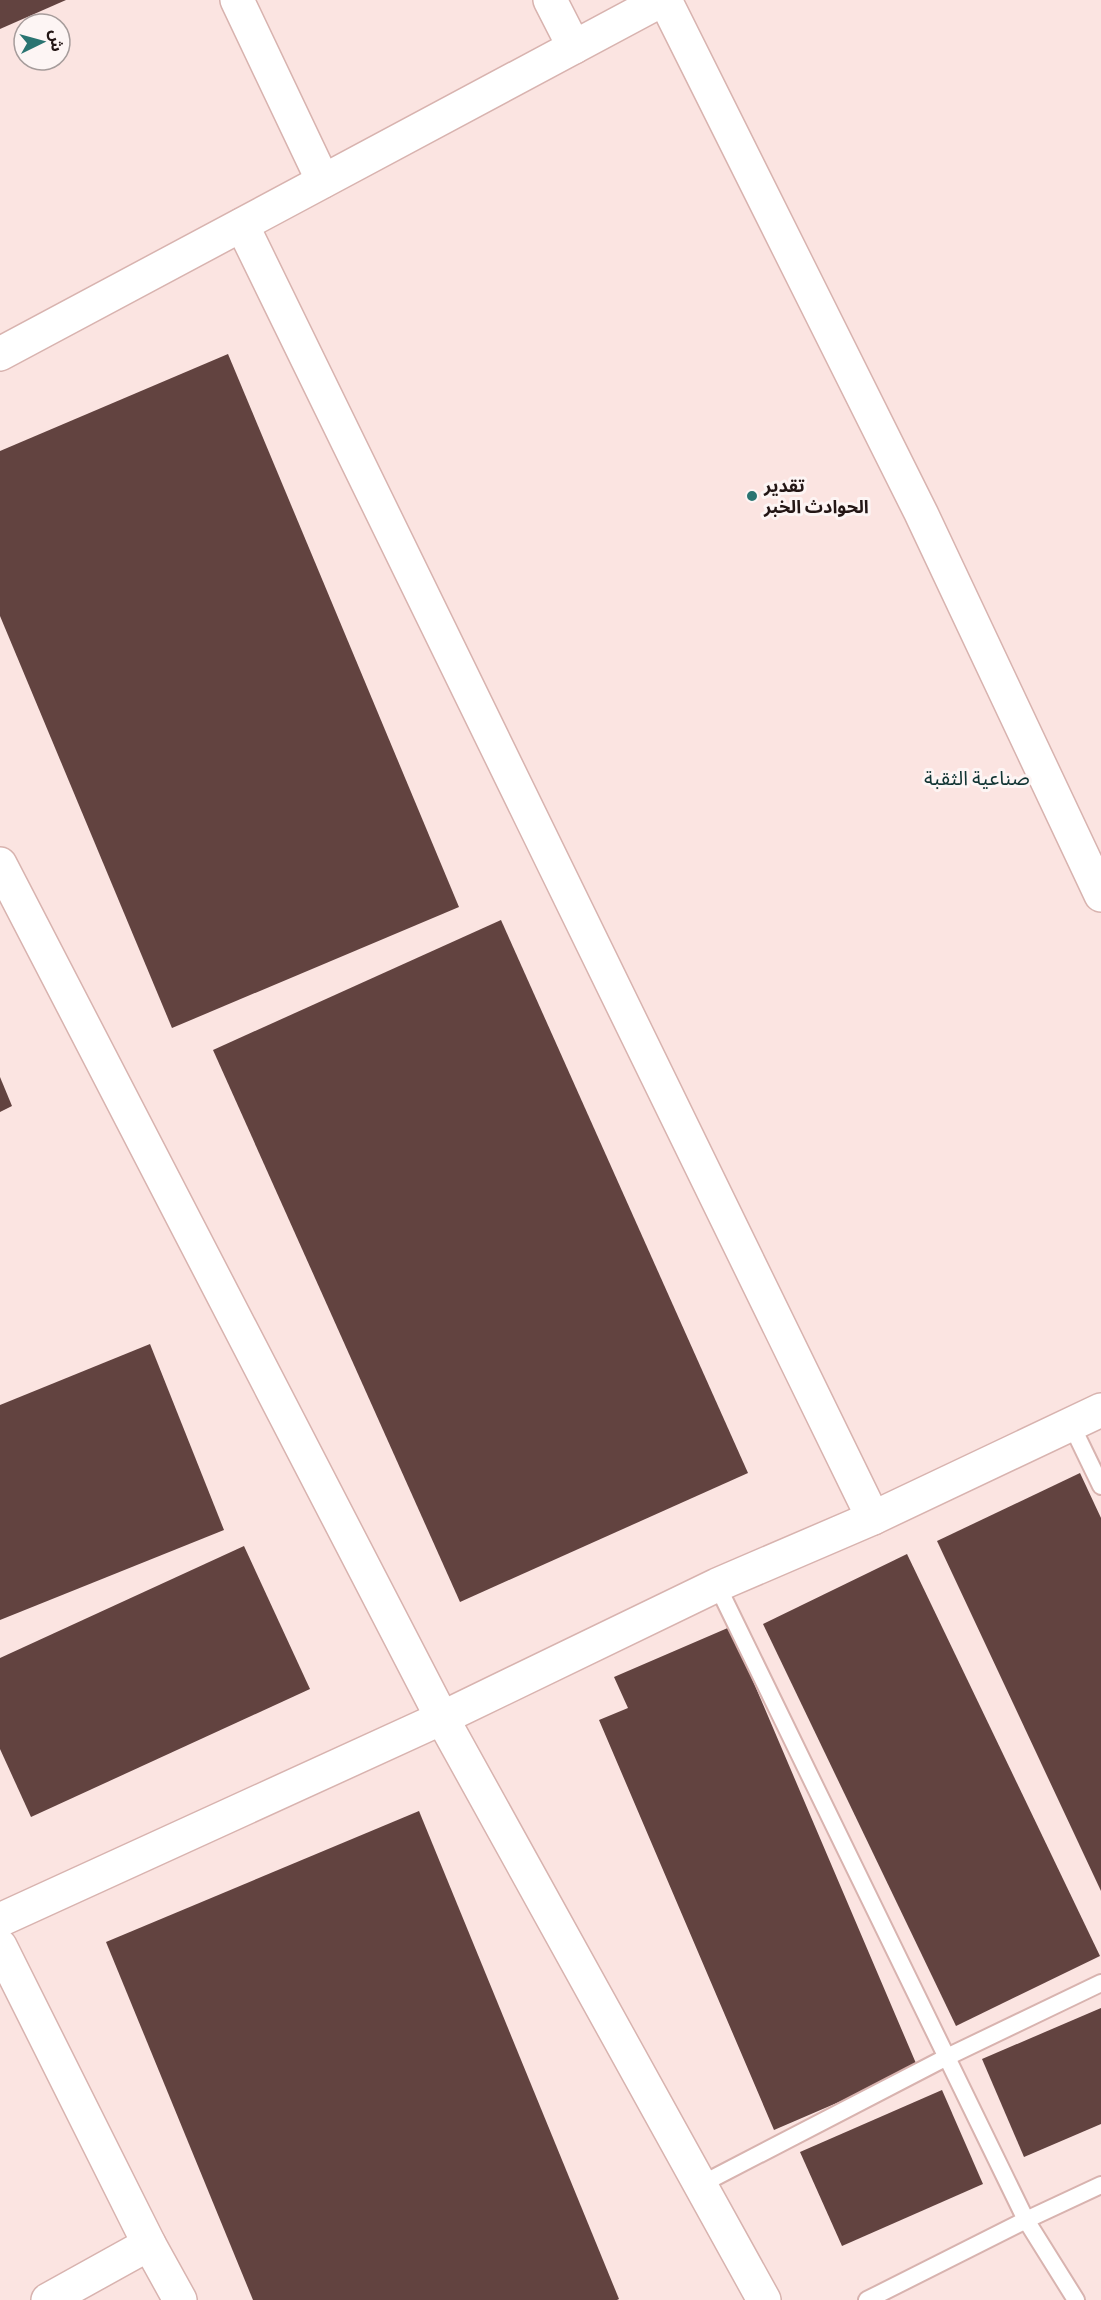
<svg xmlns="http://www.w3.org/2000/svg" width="1101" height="2300" font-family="Literata,'Noto Sans Arabic',serif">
	<rect width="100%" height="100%" fill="#fbe4e1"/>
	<g fill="#624340">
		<path d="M0 0H66L0 29Z"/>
		<path d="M228 354 459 907 172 1028 0 616V451Z"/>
		<path d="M501 920 748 1473 460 1602 213 1050Z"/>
		<path d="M0 1077 12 1106 0 1112Z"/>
		<path d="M150 1344 224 1530 0 1620V1405Z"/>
		<path d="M1080 1473 1101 1518V1891L937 1541Z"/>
		<path d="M244 1546 310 1689 31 1817 0 1749V1658Z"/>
		<path d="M907 1554 1100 1956 956 2026 763 1624Z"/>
		<path d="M730 1627 918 2068 774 2130 599 1720 628 1708 614 1677Z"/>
		<path d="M419 1811 619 2299 617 2300H253L106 1942Z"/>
		<path d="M1101 2008V2124L1024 2157 982 2059Z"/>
		<path d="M942 2090 983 2184 842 2246 800 2152Z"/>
	</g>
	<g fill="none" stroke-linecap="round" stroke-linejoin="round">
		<defs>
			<g id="service">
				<path d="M1071 1424 1101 1486"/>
				<path d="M717 1585 1026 2220 1076 2300"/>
				<path d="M700 2185 947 2057 1101 1983"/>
				<path d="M867 2300 1026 2220 1101 2185"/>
			</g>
			<g id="minor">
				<path d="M237 0 323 181"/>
				<path d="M550 0 574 47"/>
				<path d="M665 0 921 513 1101 895"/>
				<path d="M242 225 873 1518"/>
				<path d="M0 354 662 0"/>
				<path d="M0 864 442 1718 0 1920"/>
				<path d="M0 1946 149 2244 180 2300"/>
				<path d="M48 2300 149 2244"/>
				<path d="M764 2300 442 1718 717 1585 873 1518 1101 1410"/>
			</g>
		</defs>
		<use href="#service" stroke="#d8b3af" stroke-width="20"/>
		<use href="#minor" stroke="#d8b3af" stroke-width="36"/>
		<use href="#service" stroke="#fff" stroke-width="16"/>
		<use href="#minor" stroke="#fff" stroke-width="33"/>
	</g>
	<circle fill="#2a7471" stroke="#fdf5f4" stroke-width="2" cx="752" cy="496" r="6"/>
	<g text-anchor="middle" stroke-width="6" stroke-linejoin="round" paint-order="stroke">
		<g font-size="18" font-weight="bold" fill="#231615" stroke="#fdf5f4" text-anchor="start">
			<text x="764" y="492">تقدير<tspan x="764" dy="21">الحوادث الخبر</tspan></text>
		</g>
		<g font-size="20" fill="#113433" stroke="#fdf5f4">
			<text x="977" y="785">صناعية الثقبة</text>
		</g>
	</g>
	<g transform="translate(42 42) rotate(85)"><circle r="28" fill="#fdf5f4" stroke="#a69c9b" stroke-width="1.5"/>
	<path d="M0-4.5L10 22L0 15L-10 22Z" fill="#2a7471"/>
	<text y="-9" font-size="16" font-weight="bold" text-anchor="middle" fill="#231615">ش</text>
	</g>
</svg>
